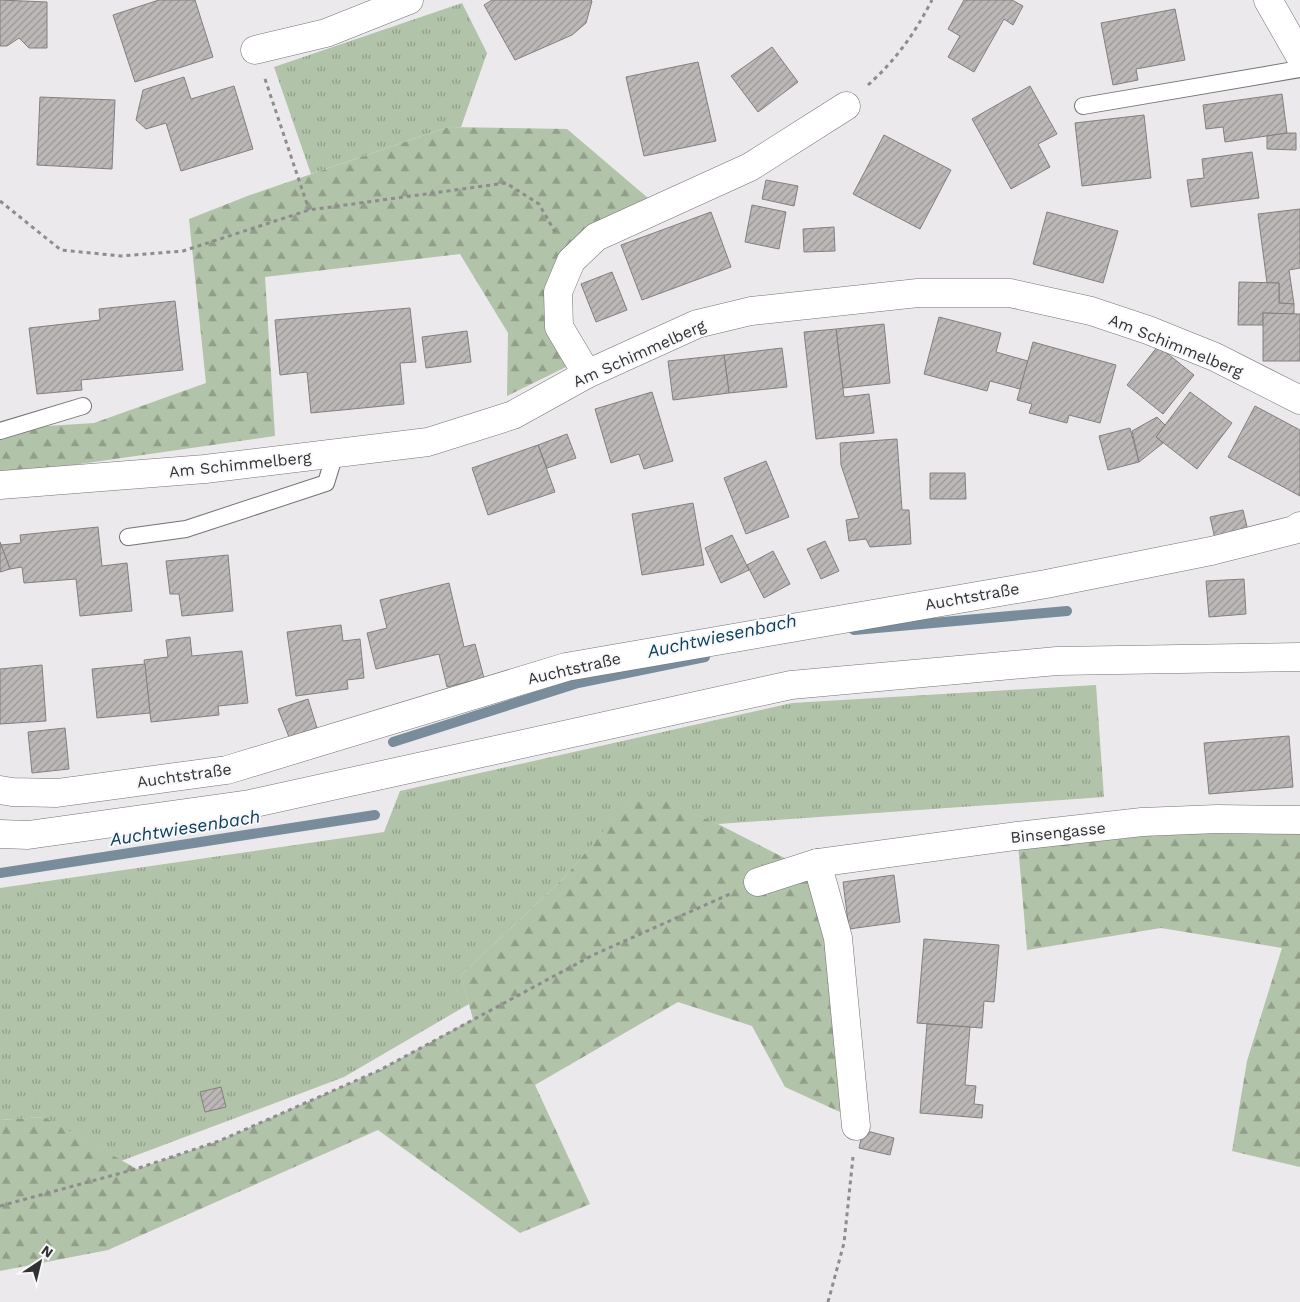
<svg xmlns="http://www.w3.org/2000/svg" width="1300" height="1302" font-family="'Work Sans',sans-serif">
	<defs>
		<pattern id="grass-tufts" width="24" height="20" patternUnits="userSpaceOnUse" patternTransform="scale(1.25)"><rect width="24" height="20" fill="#b1c3a8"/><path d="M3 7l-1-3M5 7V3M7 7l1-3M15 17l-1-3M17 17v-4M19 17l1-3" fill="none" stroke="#919f89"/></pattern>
		<pattern id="forest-firs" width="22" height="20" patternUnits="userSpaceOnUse" patternTransform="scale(1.25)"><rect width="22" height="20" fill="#b1c3a8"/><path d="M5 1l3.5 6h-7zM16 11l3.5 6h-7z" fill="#919f89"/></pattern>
		<pattern id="building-hatch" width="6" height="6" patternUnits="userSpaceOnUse" patternTransform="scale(1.25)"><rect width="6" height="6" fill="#bbb8b7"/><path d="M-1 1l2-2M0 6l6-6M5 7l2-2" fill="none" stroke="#999695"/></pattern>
	</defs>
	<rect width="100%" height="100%" fill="#ebe9ec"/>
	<g fill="url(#grass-tufts)">
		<path d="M462 3 487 53 461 127H448L311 174 274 67Z"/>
		<path d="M1096 685 1104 797 718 824 638 791 565 877 461 975 469 1004 344 1077 121 1161 44 1117 0 1120V888L384 832 400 791 792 703Z"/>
	</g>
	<g fill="url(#forest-firs)">
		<path d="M448 127 567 129 648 198 589 225 557 260 568 366 507 396 508 333 460 254 265 277 275 436 45 469 0 471V429L94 423 206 383 189 219 250 195Z"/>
		<path d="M638 790 718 824 820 876 851 1117 785 1087 752 1026 678 1002 535 1085 590 1204 520 1233 378 1130 108 1250 0 1271V1120L44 1117 137 1169 219 1141 380 1070 473 1019 461 975 565 877Z"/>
		<path d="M1150 827 1300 829V1167L1232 1151 1247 1061 1282 948 1161 928 1027 950 1018 844Z"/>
	</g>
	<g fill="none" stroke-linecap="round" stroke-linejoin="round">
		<g stroke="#788c9b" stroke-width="10">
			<path d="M854 630 1067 611"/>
			<path d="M393 742 578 683 705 657"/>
			<path d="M0 873 375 815"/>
		</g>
	</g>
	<g fill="url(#building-hatch)" stroke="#82807e">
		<path d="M0 0 47 2V48H29L19 38 7 46H0Z"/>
		<path d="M159 0H195L213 57 135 82 113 15Z"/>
		<path d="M492 0H591L592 1 586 23 572 35 515 60 484 5Z"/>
		<path d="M964 0H1012L1023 6 1013 25 1004 19 974 72 948 57 960 36 948 29Z"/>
		<path d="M1175 9 1185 60 1136 69 1138 80 1113 85 1101 23Z"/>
		<path d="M772 47 798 82 758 112 731 76Z"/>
		<path d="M698 62 716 141 644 156 626 77Z"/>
		<path d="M184 77 191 99 234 86 253 149 181 171 166 123 146 129 136 120 143 90Z"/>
		<path d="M1030 86 1057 134 1038 144 1050 167 1011 189 972 119Z"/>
		<path d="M1282 94 1287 133 1225 142 1223 127 1206 129 1203 105Z"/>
		<path d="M40 97 115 100 112 169 37 165Z"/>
		<path d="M1144 115 1151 178 1082 186 1075 123Z"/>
		<path d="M1287 133H1296V150L1267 149V136Z"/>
		<path d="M884 135 951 170 920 229 853 194Z"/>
		<path d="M1252 152 1259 198 1191 207 1187 180 1204 178 1202 159Z"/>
		<path d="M766 180 798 186 794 206 762 199Z"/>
		<path d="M752 205 786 212 779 249 745 242Z"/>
		<path d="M1300 209V268L1289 270 1294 304 1279 303V283H1267L1258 214Z"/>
		<path d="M711 212 731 267 642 300 621 245Z"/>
		<path d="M1047 212 1118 231 1103 283 1033 264Z"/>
		<path d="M834 227 835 251 804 252 803 229Z"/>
		<path d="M612 272 627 310 596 322 581 284Z"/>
		<path d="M1239 282 1279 283V303L1294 304V314L1263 313V325H1238Z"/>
		<path d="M175 301 183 370 81 380 82 390 37 394 29 328 100 320 99 309Z"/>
		<path d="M410 308 416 362 400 363 404 404 311 413 307 372 280 375 275 320Z"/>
		<path d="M1263 313 1300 314V361H1263Z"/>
		<path d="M939 317 1001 333 996 352 1028 361 1020 389 990 381 987 391 924 374Z"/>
		<path d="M884 324 890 383 843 388 836 329Z"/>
		<path d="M836 329 844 397 869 394 874 433 816 439 804 332Z"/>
		<path d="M467 331 471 362 426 368 422 337Z"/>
		<path d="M1033 342 1116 365 1100 423 1069 415 1067 423 1029 413 1032 404 1017 400Z"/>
		<path d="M1158 346 1194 375 1163 414 1127 385Z"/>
		<path d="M782 348 787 387 729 393 724 355Z"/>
		<path d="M724 355 729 393 673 400 668 361Z"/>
		<path d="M652 392 673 461 644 469 639 454 611 463 595 409Z"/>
		<path d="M1190 392 1232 423 1197 469 1156 437Z"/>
		<path d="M1255 406 1300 430V496L1228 457Z"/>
		<path d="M1157 417 1165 425 1156 437 1163 443 1139 462 1132 431Z"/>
		<path d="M1130 428 1139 462 1108 470 1099 436Z"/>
		<path d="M567 434 576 458 547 468 538 445Z"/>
		<path d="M897 439 902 510H909L911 544 870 547 866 539 849 541 846 520 859 518 841 465 840 443Z"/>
		<path d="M538 445 555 492 488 515 472 468Z"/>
		<path d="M766 461 789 517 746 534 724 478Z"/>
		<path d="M930 473H965L966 499H930Z"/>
		<path d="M693 503 704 565 642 575 632 514Z"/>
		<path d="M1243 510 1249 535 1216 543 1210 517Z"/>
		<path d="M98 527 102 566 127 563 132 611 80 616 76 579 24 583 22 567 10 569 1 545 21 543 20 535Z"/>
		<path d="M732 535 749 570 721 583 705 548Z"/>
		<path d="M825 541 839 571 821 579 807 549Z"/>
		<path d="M0 542 10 569 0 572Z"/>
		<path d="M773 551 790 584 764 598 747 565Z"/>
		<path d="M228 555 233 611 182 616 179 594H170L166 561Z"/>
		<path d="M1244 579 1246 614 1209 617 1206 581Z"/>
		<path d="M449 583 464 647 475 644 484 678 447 687 439 654 376 669 367 633 387 628 380 600Z"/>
		<path d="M341 625 343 641 360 639 364 678 347 680 348 689 296 696 287 632Z"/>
		<path d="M190 637 192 656 242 651 248 703 218 706 219 715 151 722 144 660 168 657 166 640Z"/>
		<path d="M145 664 150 713 97 718 92 669Z"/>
		<path d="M42 665 46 721 0 724V669Z"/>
		<path d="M308 699 317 728 289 737 278 709Z"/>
		<path d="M65 728 69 769 32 773 28 732Z"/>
		<path d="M1289 736 1293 787 1209 794 1204 743Z"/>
		<path d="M894 875 900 922 849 929 843 882Z"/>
		<path d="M924 939 999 945 994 1002 984 1001 982 1028 917 1023Z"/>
		<path d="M927 1024 970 1027 965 1085 976 1086 974 1104 983 1105 982 1118 920 1113Z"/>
		<path d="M221 1087 226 1107 205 1112 200 1092Z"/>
		<path d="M863 1130 894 1138 890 1155 859 1148Z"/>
	</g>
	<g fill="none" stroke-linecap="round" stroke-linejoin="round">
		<defs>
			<g id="service">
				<path d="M1083 106 1300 69"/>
				<path d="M0 431 83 406"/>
				<path d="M128 537 186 529 326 483 335 454"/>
			</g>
			<g id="minor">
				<path d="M1268 0 1300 56"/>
				<path d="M255 50 326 33 409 0"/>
				<path d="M587 374 559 327 558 292 571 261 596 237 750 167 846 106"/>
				<path d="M0 485 205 469 428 442 513 415 587 374 697 324 751 311 918 293H1010L1091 311 1148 330 1215 357 1300 400"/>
				<path d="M0 790 12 792 57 793 227 770 566 667 1046 584 1211 551 1294 530 1300 526"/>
				<path d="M817 863 838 938 856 1126"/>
				<path d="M758 882 817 863 1016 836 1142 822 1217 819 1300 820"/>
			</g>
			<path id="tertiary" d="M0 834 28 835 250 804 791 685 1057 661 1300 657"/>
		</defs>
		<use href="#service" stroke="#747275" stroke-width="18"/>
		<use href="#minor" stroke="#747275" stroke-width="29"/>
		<use href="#tertiary" stroke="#747275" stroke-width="29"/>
		<g stroke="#8e8c8e" stroke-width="3" stroke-dasharray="4 4" stroke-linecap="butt">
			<path d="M265 79 309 210"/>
			<path d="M868 85C896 60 915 33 932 0"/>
			<path d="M0 201 61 250 121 256 183 251 309 210 506 183 539 204 555 232"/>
			<path d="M0 1206 136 1169 219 1141 380 1070 593 955 730 894"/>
			<path d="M828 1302 844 1243 853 1157"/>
		</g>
		<use href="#service" stroke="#fff" stroke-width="16"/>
		<use href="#minor" stroke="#fff" stroke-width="28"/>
		<use href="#tertiary" stroke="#fff" stroke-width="28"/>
	</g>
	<g text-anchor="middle" stroke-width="4" stroke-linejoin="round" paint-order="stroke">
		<g font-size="16" fill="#333233" stroke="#f8f7fa">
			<text transform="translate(1176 345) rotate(22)" y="6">Am Schimmelberg</text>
			<text transform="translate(639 353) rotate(-24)" y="6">Am Schimmelberg</text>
			<text transform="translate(240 464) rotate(-6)" y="6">Am Schimmelberg</text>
			<text transform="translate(972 596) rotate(-10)" y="6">Auchtstraße</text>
			<text transform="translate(574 668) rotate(-13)" y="6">Auchtstraße</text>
			<text transform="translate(184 775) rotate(-8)" y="6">Auchtstraße</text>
			<text transform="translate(1058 832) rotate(-6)" y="6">Binsengasse</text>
		</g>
		<g font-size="18" font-style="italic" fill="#0b415e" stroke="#f8f7fa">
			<text transform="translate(722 636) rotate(-12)" y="6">Auchtwiesenbach</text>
			<text transform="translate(185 828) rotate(-9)" y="6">Auchtwiesenbach</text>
		</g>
	</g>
	<g transform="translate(40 1262) rotate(35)" stroke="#f8f7fa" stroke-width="4" paint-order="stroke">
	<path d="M0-4L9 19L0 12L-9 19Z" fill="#333233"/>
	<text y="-8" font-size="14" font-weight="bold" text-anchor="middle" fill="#333233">N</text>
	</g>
</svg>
